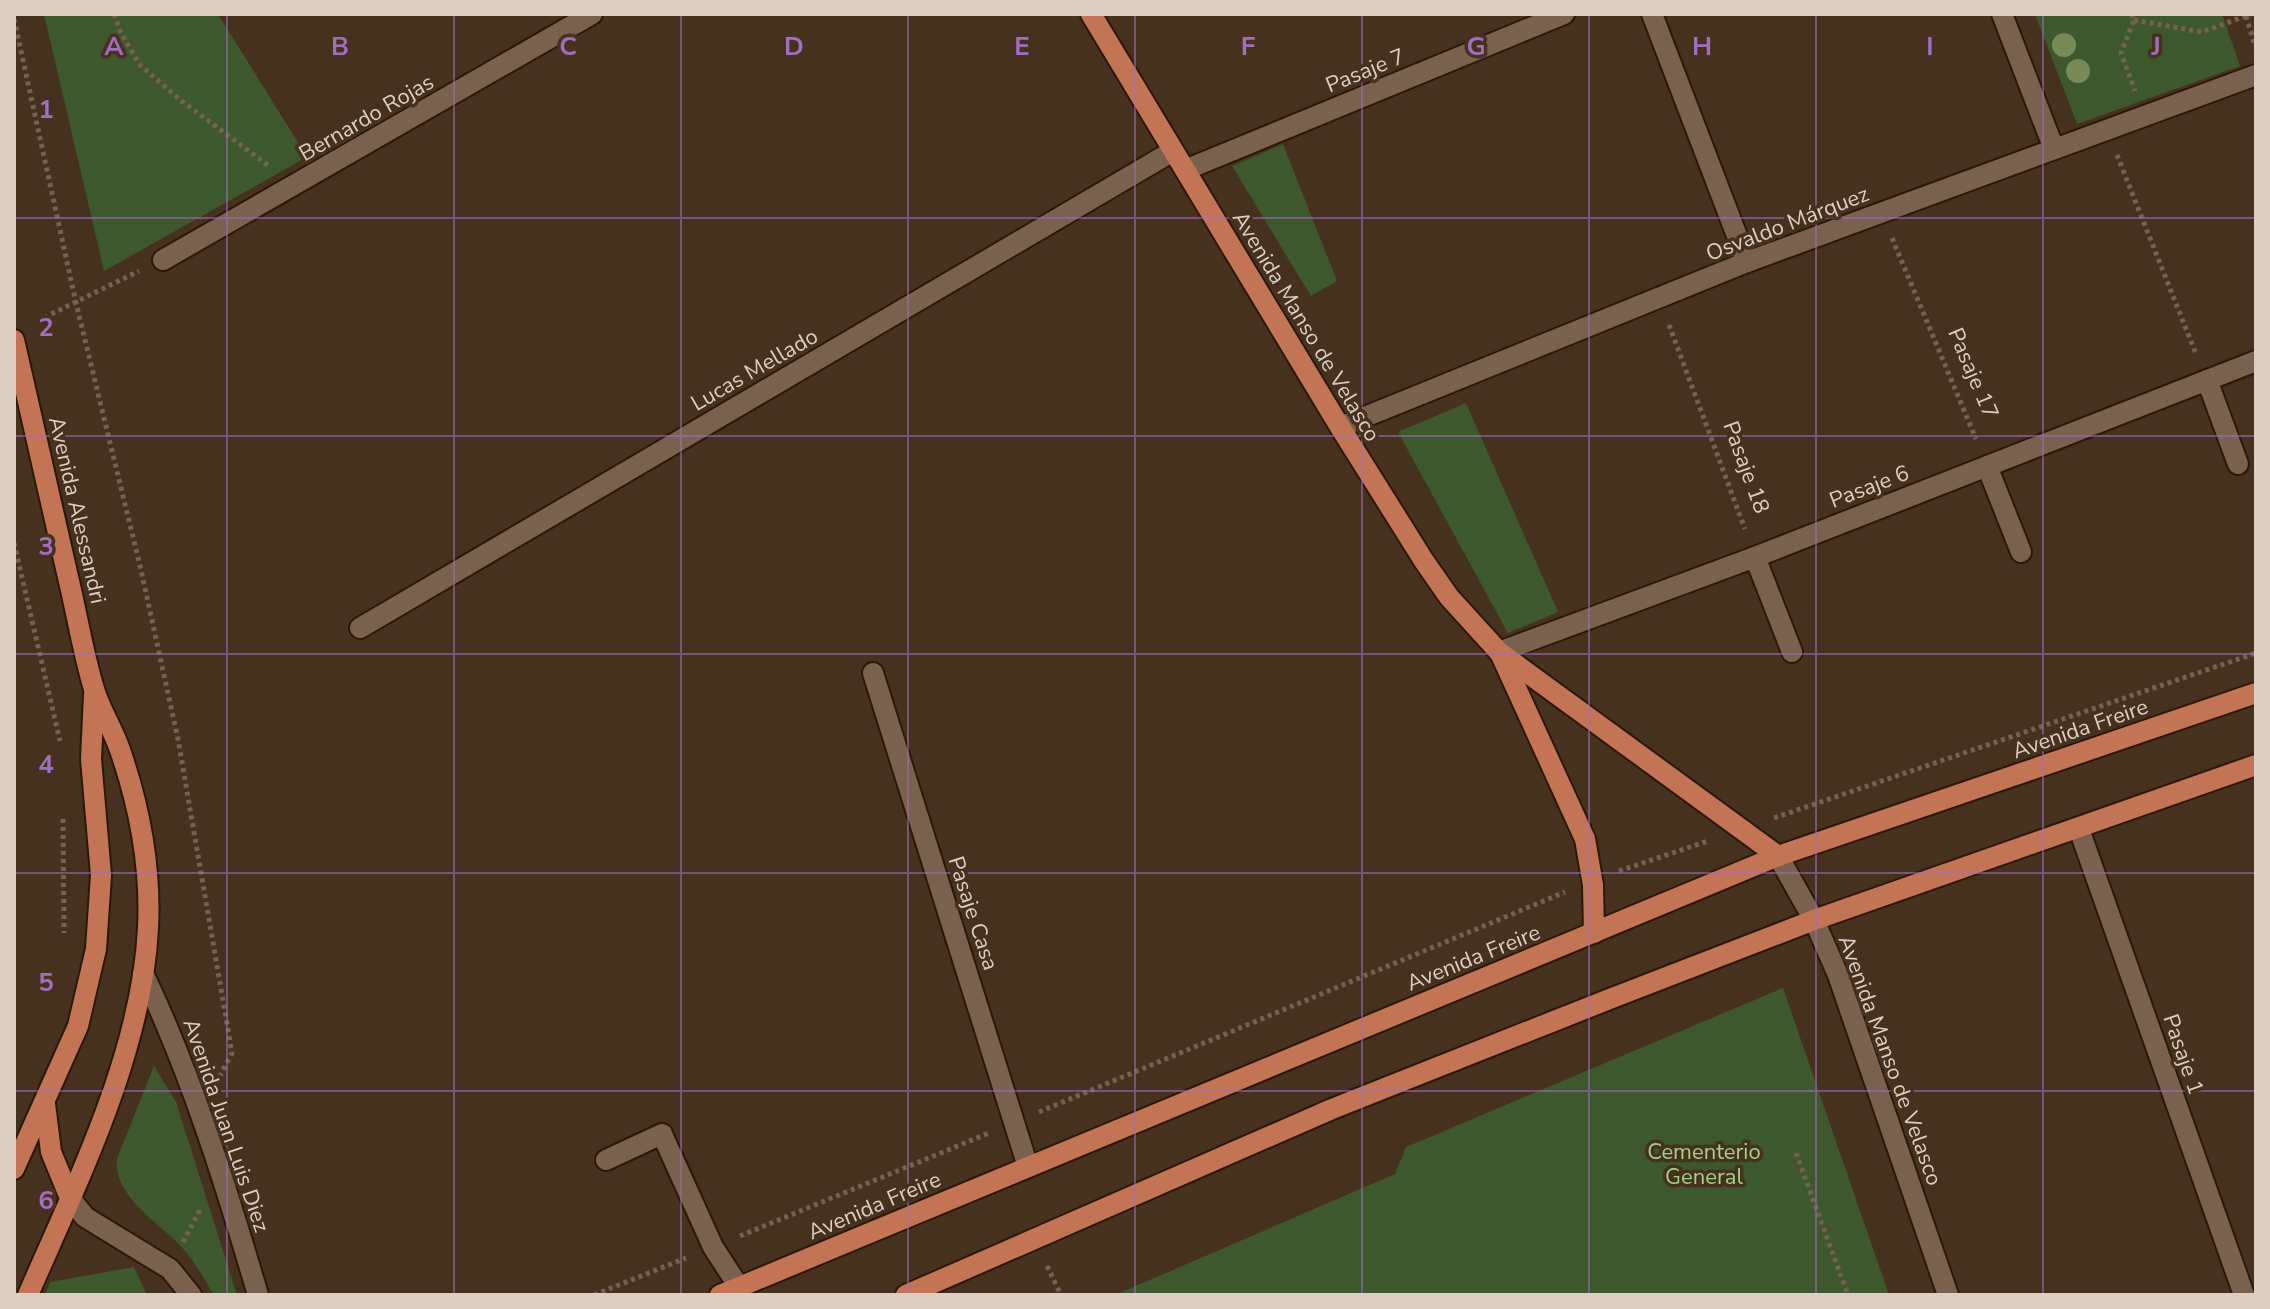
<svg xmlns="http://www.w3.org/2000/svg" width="2270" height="1309" font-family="'Nunito Sans',sans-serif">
	<rect width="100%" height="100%" fill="#46311f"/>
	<g fill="#3d582c">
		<path d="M44 14H218L307 157 104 271Z"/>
		<path d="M2035 14H2222L2240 66 2077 124Z"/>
		<path d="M1283 144 1337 281 1311 296 1232 166Z"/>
		<path d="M1466 403 1558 612 1508 633 1398 432Z"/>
		<path d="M1783 988 1889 1295H1115L1395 1174 1406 1147Z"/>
		<path d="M154 1066 176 1102 237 1295H214C205 1281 197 1265 186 1252 163 1224 113 1199 117 1159Z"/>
		<path d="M134 1267 147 1295H45L50 1282Z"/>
	</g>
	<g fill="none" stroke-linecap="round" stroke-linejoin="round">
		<defs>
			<path id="lane" d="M606 1160 662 1134 713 1247 739 1287"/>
			<g id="street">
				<path d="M1652 14 1747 262"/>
				<path d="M2002 14 2054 149"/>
				<path d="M1185 170 1564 14"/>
				<path d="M163 260 592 14"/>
				<path d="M2207 380 2238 464"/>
				<path d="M1340 427 1747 262 2256 75"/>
				<path d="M1987 466 2021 552"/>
				<path d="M1755 557 1792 652"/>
				<path d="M360 628 1173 151"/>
				<path d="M1499 652 1755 557 2256 361"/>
				<path d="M873 673 1028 1167"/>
				<path d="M2079 829 2244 1295"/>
			</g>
			<g id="secondary">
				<path d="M1778 856 1814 920 1838 975 1948 1295"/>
				<path d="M143 973C192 1076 226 1186 258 1295"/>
				<path d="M70 1198 85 1217 170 1269 191 1295"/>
			</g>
			<g id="primary">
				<path d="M1091 14 1340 427 1424 561 1449 597 1499 652 1778 856"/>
				<path d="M14 340C32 419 50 498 68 577 77 614 83 653 94 689 100 710 113 729 120 750 140 808 151 867 148 928 142 1053 77 1182 28 1295"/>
				<path d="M1501 655 1585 839 1593 885 1594 933"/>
				<path d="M45 1104 51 1152 70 1198"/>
				<path d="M14 1169 78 1026 96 949 101 875 91 759 94 695"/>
				<path d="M720 1295 1778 856 2256 693"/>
				<path d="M906 1295 1332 1109 1607 1000 1814 920 2256 765"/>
			</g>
		</defs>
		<use href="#lane" stroke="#2b1807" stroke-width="24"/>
		<use href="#street" stroke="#2b1807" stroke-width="24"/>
		<use href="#secondary" stroke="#2b1807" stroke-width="24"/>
		<use href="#primary" stroke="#2b1807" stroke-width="24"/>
		<g stroke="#736151" stroke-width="5" stroke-dasharray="4 4" stroke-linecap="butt">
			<path d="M114 14 120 31 139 64 179 99 269 166"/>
			<path d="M2131 14 2134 20 2121 53 2135 91"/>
			<path d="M2246 16 2255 46"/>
			<path d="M14 19 76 303 141 570 178 739 232 1053 220 1076"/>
			<path d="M2134 20 2202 32 2251 14"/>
			<path d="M2117 155 2196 354"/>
			<path d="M1892 238 1976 439"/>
			<path d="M37 321 139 271"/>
			<path d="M1669 325 1745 529"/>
			<path d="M14 543 60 741"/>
			<path d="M1774 818 2256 653"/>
			<path d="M63 819 64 933"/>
			<path d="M1619 871 1708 841"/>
			<path d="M1039 1112 1565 892"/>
			<path d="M1796 1153 1848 1295"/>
			<path d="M740 1236 989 1133"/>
			<path d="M183 1242 201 1208"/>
			<path d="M1047 1266 1061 1295"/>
			<path d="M594 1295 686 1258"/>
		</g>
		<use href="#lane" stroke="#79614e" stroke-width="20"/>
		<use href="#street" stroke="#79614e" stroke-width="20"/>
		<use href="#secondary" stroke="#79614e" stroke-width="20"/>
		<use href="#primary" stroke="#c27454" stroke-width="20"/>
	</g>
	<g fill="#788a56">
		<circle cx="2064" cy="45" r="12"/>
		<circle cx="2078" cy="71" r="12"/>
	</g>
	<path fill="none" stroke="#a26dc1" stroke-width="2" stroke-opacity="0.55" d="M227 14V1295M454 14V1295M681 14V1295M908 14V1295M1135 14V1295M1362 14V1295M1589 14V1295M1816 14V1295M2043 14V1295M14 218H2256M14 436H2256M14 654H2256M14 873H2256M14 1091H2256"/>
	<g text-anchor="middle" stroke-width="7" stroke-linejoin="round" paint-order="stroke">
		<g font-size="22" fill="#dccec4" stroke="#46311f">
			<text transform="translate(1365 70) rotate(-22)" y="8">Pasaje 7</text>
			<text transform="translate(366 117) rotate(-30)" y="8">Bernardo Rojas</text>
			<text transform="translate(1787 223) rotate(-21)" y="8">Osvaldo Márquez</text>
			<text transform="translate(1307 326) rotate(59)" y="8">Avenida Manso de Velasco</text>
			<text transform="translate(754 369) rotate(-30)" y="8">Lucas Mellado</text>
			<text transform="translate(1974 373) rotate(67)" y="8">Pasaje 17</text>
			<text transform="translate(1747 467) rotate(70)" y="8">Pasaje 18</text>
			<text transform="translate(1869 486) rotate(-21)" y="8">Pasaje 6</text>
			<text transform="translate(78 510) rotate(77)" y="8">Avenida Alessandri</text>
			<text transform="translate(2080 728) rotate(-19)" y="8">Avenida Freire</text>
			<text transform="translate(974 913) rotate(72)" y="8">Pasaje Casa</text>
			<text transform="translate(1473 957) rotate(-22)" y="8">Avenida Freire</text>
			<text transform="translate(2184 1054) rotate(71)" y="8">Pasaje 1</text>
			<text transform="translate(1891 1060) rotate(70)" y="8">Avenida Manso de Velasco</text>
			<text transform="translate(227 1125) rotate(71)" y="8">Avenida Juan Luis Diez</text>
			<text transform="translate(874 1205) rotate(-23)" y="8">Avenida Freire</text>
		</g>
		<g font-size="22" fill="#a0d283" stroke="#46311f">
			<text x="1704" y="1159">Cementerio<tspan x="1704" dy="25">General</tspan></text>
		</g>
	</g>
	<g font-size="26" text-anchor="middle" font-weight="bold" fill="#a26dc1" stroke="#46311f" stroke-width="7" stroke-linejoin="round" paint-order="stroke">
		<text x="114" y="55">A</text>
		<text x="340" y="55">B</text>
		<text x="568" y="55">C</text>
		<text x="794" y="55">D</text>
		<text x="1022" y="55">E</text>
		<text x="1248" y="55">F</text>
		<text x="1476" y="55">G</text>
		<text x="1702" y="55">H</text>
		<text x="1930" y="55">I</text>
		<text x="2156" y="55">J</text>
		<text x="46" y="118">1</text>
		<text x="46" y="336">2</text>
		<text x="46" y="555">3</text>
		<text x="46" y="773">4</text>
		<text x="46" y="991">5</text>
		<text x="46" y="1209">6</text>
	</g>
	<rect width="2270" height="1309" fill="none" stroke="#dccec4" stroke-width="32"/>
</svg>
